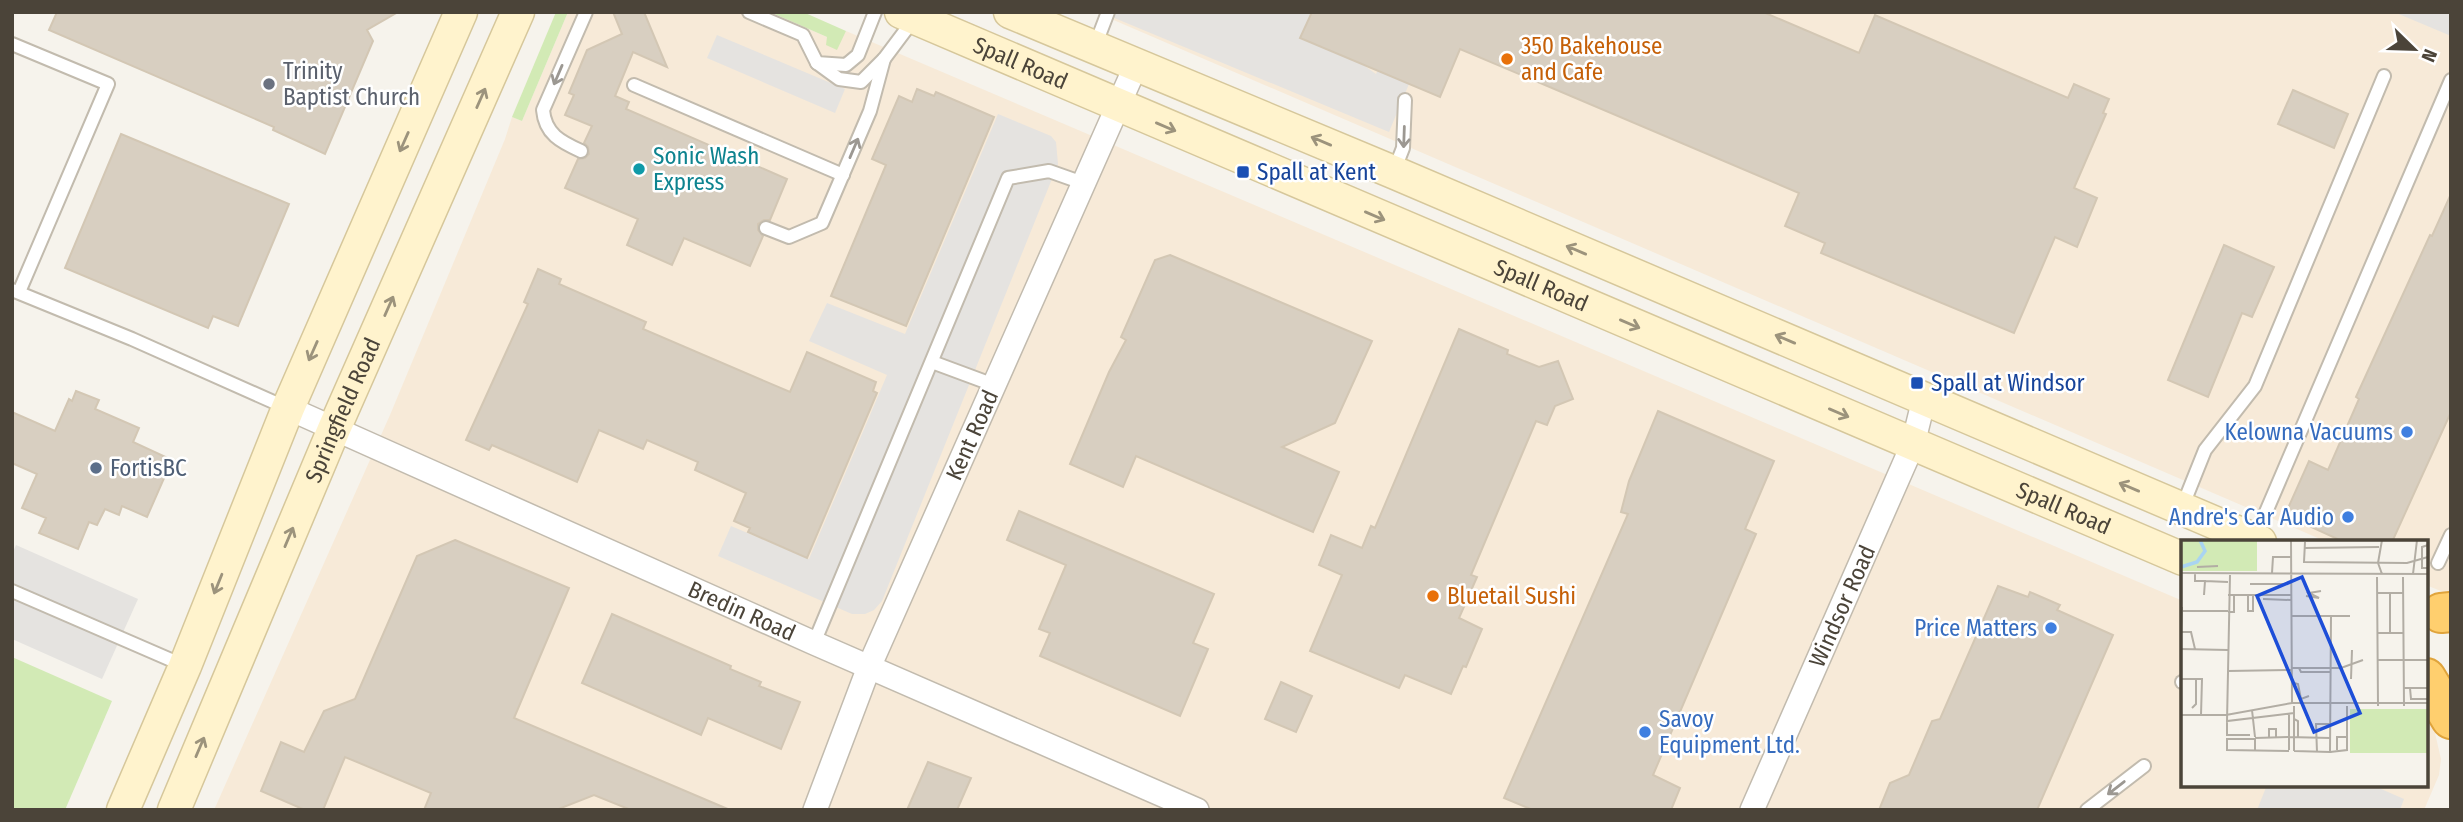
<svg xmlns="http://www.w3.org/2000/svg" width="2463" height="822" font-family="'Fira Sans Condensed',sans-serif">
	<rect width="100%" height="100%" fill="#f6f3ec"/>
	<g fill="#f7ead8">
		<path d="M568 12H770L827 37 836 49 846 31 2183 601V785H2426V719L2434 729 2441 759 2439 775 2424 810H214L390 415 505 139 512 117 522 121Z"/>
		<path d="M1095 12H2451V595L2426 585V542H2327Z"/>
	</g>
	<g fill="#d2eab5">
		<path d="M556 12H568L522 121 512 117Z"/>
		<path d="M770 12H803L846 31 837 50 826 45 827 37Z"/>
		<path d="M12 657 112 701 65 810H12Z"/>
	</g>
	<g fill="#e5e3e0">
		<path d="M1100 12H1311L1301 37 1362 64 1376 74 1378 70 1409 84 1389 132Z"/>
		<path d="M2394 12H2451V36Z"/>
		<path d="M717 35 845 89 835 113 707 58Z"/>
		<path d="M998 114 1051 136 1056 142 1058 164 882 601 874 610 865 614H852L718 556 731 526 809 559 887 375 809 341 827 303 905 334Z"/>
		<path d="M16 545 138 599 102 679 12 639V554Z"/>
		<path d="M2267 785H2372L2404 799 2400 810H2257Z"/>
	</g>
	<g fill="#d8cfc1" stroke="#d3c7b4" stroke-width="2">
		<path d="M57 12H398L367 30 373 41 325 154 273 130 274 127 49 30Z"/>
		<path d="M613 12H644L667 67 633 52 615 96 629 102 626 109 787 179 770 220H764L758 224V230L763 236 750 266 684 238 672 265 627 245 638 219 565 188 578 159 585 158 589 154 588 147 584 143 592 126 565 115 574 95 569 93 587 50 622 34Z"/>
		<path d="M1312 12H1763L1859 53 1875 15 2068 98 2074 84 2109 99 2103 113 2106 114 2074 188 2097 198 2077 247 2055 237 2014 333 1821 253 1825 243 1785 226 1799 193 1460 49 1440 97 1300 38Z"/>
		<path d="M917 89 934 96 936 92 994 117 906 326 831 296 886 165 872 159 899 96 912 102Z"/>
		<path d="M2293 90 2348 114 2334 148 2278 124Z"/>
		<path d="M121 134 289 204 238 326 213 316 208 328 65 268Z"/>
		<path d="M2451 194V412L2392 542H2344L2285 515 2309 461 2328 470 2359 399 2356 397 2430 235 2432 236Z"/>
		<path d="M2224 245 2274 267 2252 317 2242 313 2208 397 2168 380Z"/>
		<path d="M1170 255 1372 341 1335 423 1282 447 1339 472 1313 532 1136 456 1123 487 1070 464 1109 372 1126 340 1121 337 1155 260Z"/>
		<path d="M538 269 561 279 559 284 646 322 643 329 790 392 807 352 876 382 873 391 877 393 807 558 748 532 750 528 734 521 746 493 695 470 698 462 647 440 643 449 599 430 577 482 492 445 489 450 466 440 528 304 524 302Z"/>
		<path d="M1459 329 1508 350 1507 354 1539 367 1558 361 1573 399 1555 406 1547 425 1536 421 1471 575 1477 577 1459 618 1482 629 1466 667 1463 666 1451 694 1405 675 1399 688 1310 651 1342 575 1319 565 1331 535 1362 548 1371 526 1375 528Z"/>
		<path d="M76 391 99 400 95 409 139 428 133 442 172 460 147 517 122 506 119 515 105 509 97 525 89 522 78 549 39 533 46 518 22 508 37 474 12 463V412L55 431 69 399 72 401Z"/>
		<path d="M1658 411 1774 461 1745 529 1756 534 1653 775 1680 788 1671 810H1533L1504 798 1628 514 1621 512 1629 481Z"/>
		<path d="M1019 511 1214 594 1193 643 1208 649 1180 716 1040 656 1050 633 1039 629 1066 565 1007 540Z"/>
		<path d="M455 540 569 588 514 718 730 810H631L594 795 556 810H424L431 793 345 757 323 810H305L261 791 281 742 304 752 324 711 355 699 417 556Z"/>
		<path d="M1998 586 2028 597 2030 592 2060 605 2057 610 2113 635 2037 810H1879L1890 783 1909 775 1932 721 1940 719Z"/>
		<path d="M612 614 731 666 730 669 761 682 759 686 800 702 781 749 708 718 701 735 582 683Z"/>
		<path d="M1281 682 1312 696 1296 732 1265 719Z"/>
		<path d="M928 762 971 778 957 810H907Z"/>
	</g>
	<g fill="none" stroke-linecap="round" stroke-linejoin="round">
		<defs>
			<g id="lane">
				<path d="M749 12 803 35 817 63 846 65 858 55 875 12"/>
				<path d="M12 44 108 84 19 292"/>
				<path d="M1095 46 1108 12"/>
				<path d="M817 63 839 79 861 82 884 59 914 19"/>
				<path d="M634 85 843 175"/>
				<path d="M581 151C561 142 545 134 543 110L586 12"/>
				<path d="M1394 171 1403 148 1405 100"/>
				<path d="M766 228 789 237 822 223 870 111 884 59"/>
				<path d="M12 290 132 339 287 408"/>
				<path d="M932 362 994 385"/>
				<path d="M2181 510 2205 450 2255 386 2384 76"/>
				<path d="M2254 540 2451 80"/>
				<path d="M2438 563 2451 535"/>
				<path d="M12 591 185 666"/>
				<path d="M814 643 1008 178 1049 171 1083 183"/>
				<path d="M2182 682H2183"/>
				<path d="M2087 810 2144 766"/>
			</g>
			<g id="street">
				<path d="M288 408 814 643 1197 810"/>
				<path d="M815 810 869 667 1137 63"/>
				<path d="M1752 810 1913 444 1924 399"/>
			</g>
			<g id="secondary">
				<path id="s1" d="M901 12 2183 559"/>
				<path d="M1010 12 1393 172 2260 542"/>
				<path d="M123 810 185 666 288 408 461 12"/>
				<path id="s2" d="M174 810 334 429 518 12"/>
			</g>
			<g id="highway">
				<path d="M2441 613 2451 612"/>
				<path d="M2426 678 2451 719"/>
			</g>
		</defs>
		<use href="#lane" stroke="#c2bbae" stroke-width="16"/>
		<use href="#street" stroke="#c2bbae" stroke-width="26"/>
		<use href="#secondary" stroke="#d6c79b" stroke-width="35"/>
		<use href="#highway" stroke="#e0a43c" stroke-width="42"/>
		<use href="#lane" stroke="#fff" stroke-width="12"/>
		<use href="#street" stroke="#fff" stroke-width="23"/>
		<use href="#secondary" stroke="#fff3cd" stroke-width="32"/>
		<use href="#highway" stroke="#ffcf6e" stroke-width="38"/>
	</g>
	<defs><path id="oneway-shaft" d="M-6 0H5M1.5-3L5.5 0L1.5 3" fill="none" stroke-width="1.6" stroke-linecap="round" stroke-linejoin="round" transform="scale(1.75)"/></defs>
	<g stroke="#9c9892">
		<use href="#oneway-shaft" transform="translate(558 75) rotate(113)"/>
		<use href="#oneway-shaft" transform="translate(1404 137) rotate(92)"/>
		<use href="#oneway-shaft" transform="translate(854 148) rotate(-67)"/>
		<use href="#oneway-shaft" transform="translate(2116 788) rotate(142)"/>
	</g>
	<g stroke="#9c937c">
		<use href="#oneway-shaft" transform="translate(481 98) rotate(-66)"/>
		<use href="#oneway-shaft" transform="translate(1166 127) rotate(23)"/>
		<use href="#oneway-shaft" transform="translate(1321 141) rotate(-157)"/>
		<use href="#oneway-shaft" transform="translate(404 142) rotate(114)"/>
		<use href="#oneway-shaft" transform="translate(1375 216) rotate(23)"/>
		<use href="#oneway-shaft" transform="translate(1576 250) rotate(-157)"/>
		<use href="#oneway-shaft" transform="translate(389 306) rotate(-66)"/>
		<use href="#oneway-shaft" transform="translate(1630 324) rotate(23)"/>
		<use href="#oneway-shaft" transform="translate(1785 339) rotate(-157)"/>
		<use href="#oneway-shaft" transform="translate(313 351) rotate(114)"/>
		<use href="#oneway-shaft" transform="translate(1839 413) rotate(23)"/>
		<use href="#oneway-shaft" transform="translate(2129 487) rotate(-157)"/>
		<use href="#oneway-shaft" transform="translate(289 537) rotate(-67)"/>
		<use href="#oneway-shaft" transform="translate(218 584) rotate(112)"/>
		<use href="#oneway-shaft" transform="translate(200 747) rotate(-67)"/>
	</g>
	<g fill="#e8710a" stroke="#fff" stroke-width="2.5">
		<circle cx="1507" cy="59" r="7"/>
		<circle cx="1433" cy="596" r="7"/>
	</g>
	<circle fill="#6b7280" stroke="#fff" stroke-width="2.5" cx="269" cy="84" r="7"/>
	<circle fill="#0f9aa8" stroke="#fff" stroke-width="2.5" cx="639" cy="169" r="7"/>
	<g fill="#1a4fb4" stroke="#fff" stroke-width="2.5">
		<rect x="1236" y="165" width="14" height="14" rx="3.5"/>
		<rect x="1910" y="376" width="14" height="14" rx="3.5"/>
	</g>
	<g fill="#3f7fe0" stroke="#fff" stroke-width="2.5">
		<circle cx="2407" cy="432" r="7"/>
		<circle cx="2348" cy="517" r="7"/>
		<circle cx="2051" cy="628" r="7"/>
		<circle cx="1645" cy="732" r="7"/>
	</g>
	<circle fill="#5c6f8a" stroke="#fff" stroke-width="2.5" cx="96" cy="468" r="7"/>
	<g text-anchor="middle" stroke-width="5" stroke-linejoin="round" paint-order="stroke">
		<g font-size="23" fill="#c56008" stroke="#fff" text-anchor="start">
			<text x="1521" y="54">350 Bakehouse<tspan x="1521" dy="26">and Cafe</tspan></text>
			<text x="1447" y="604">Bluetail Sushi</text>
		</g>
		<g font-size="23" fill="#4b4439" stroke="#fff">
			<text dy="8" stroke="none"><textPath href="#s1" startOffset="130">Spall Road</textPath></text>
			<text dy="8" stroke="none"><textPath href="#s1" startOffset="696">Spall Road</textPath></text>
			<text dy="8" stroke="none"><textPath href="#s2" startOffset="434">Springfield Road</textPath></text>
			<text transform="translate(972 435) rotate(-66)" y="8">Kent Road</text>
			<text dy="8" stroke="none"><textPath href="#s1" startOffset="1264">Spall Road</textPath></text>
			<text transform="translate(1842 606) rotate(-66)" y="8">Windsor Road</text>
			<text transform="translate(742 611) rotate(24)" y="8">Bredin Road</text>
		</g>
		<g font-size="23" fill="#5b616d" stroke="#fff" text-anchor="start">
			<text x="283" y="79">Trinity<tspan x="283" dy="26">Baptist Church</tspan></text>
		</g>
		<g font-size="23" fill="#0d838f" stroke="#fff" text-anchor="start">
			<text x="653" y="164">Sonic Wash<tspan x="653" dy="26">Express</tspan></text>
		</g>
		<g font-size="23" fill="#164399" stroke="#fff" text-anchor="start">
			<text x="1257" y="180">Spall at Kent</text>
			<text x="1931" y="391">Spall at Windsor</text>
		</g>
		<g font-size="23" fill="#366cbe" stroke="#fff" text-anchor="end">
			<text x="2393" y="440">Kelowna Vacuums</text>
			<text x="2334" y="525">Andre's Car Audio</text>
			<text x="2037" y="636">Price Matters</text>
			<text x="1659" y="727" text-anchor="start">Savoy<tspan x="1659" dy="26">Equipment Ltd.</tspan></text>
		</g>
		<g font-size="23" fill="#4e5e75" stroke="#fff" text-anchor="start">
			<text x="110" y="476">FortisBC</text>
		</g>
	</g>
	<g transform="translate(2181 540)">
		<rect width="247" height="247" fill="#f6f3ec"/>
		<path d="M0 0H76V31H0ZM169 169H247V213H169Z" fill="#d2eab5"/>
		<path fill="none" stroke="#a9d4f2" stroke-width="3.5" d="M0 27 16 22 24 11 19 0"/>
		<path fill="none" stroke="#b2ada4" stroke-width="2" d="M67 0H164M110 0 111 163M178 0H206M201 0 197 23 201 34M124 2 123 22 226 23 247 17M247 5 241 7V28H247M124 8 198 7M16 27 37 26M0 33 247 34M14 33V41H24L23 55M91 33 92 17H110M232 34 236 0M49 35 46 181 113 173M196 37 197 166M222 37 223 166M24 41 47 42M69 44H107M196 53H222M209 53V93M47 55H110M67 55V71H72V55M125 56 138 58 128 53 140 51M82 59 110 60M0 71H47M47 72H53V55M110 76H169M0 91 1 67M0 92H10L14 109M196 93H222M0 109 47 110M196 120H247M110 128H160L182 120M118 128 120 132H150M47 131 110 130M0 139H21L20 175M170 139 171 110M113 143 117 144 120 159 128 156M223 148H247M229 148 230 159H247M11 168 15 164V140M71 170 74 197M108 174V197L149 198M0 175H45L111 163H247M113 179 117 181V198M46 181V195H69M74 198 108 197V210M88 198V189H95V197M74 210V199H46V210L108 211M156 210V197H166M113 211 149 212 150 76M113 211V166M136 212 135 184H149M149 212 166 210V166"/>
		<path fill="#1d4ed8" fill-opacity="0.15" stroke="#1d4ed8" stroke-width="3.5" d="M121 37 179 173 133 192 76 56Z"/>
		<rect width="247" height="247" fill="none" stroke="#4b4439" stroke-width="3.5"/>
	</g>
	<rect width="2463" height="822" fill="none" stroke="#4b4439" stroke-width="28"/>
	<g transform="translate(2414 49) rotate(113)" stroke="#ffffff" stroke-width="5" paint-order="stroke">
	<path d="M0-5L12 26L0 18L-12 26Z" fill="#4b4439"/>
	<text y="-10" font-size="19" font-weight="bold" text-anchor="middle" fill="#4b4439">N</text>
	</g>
</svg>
